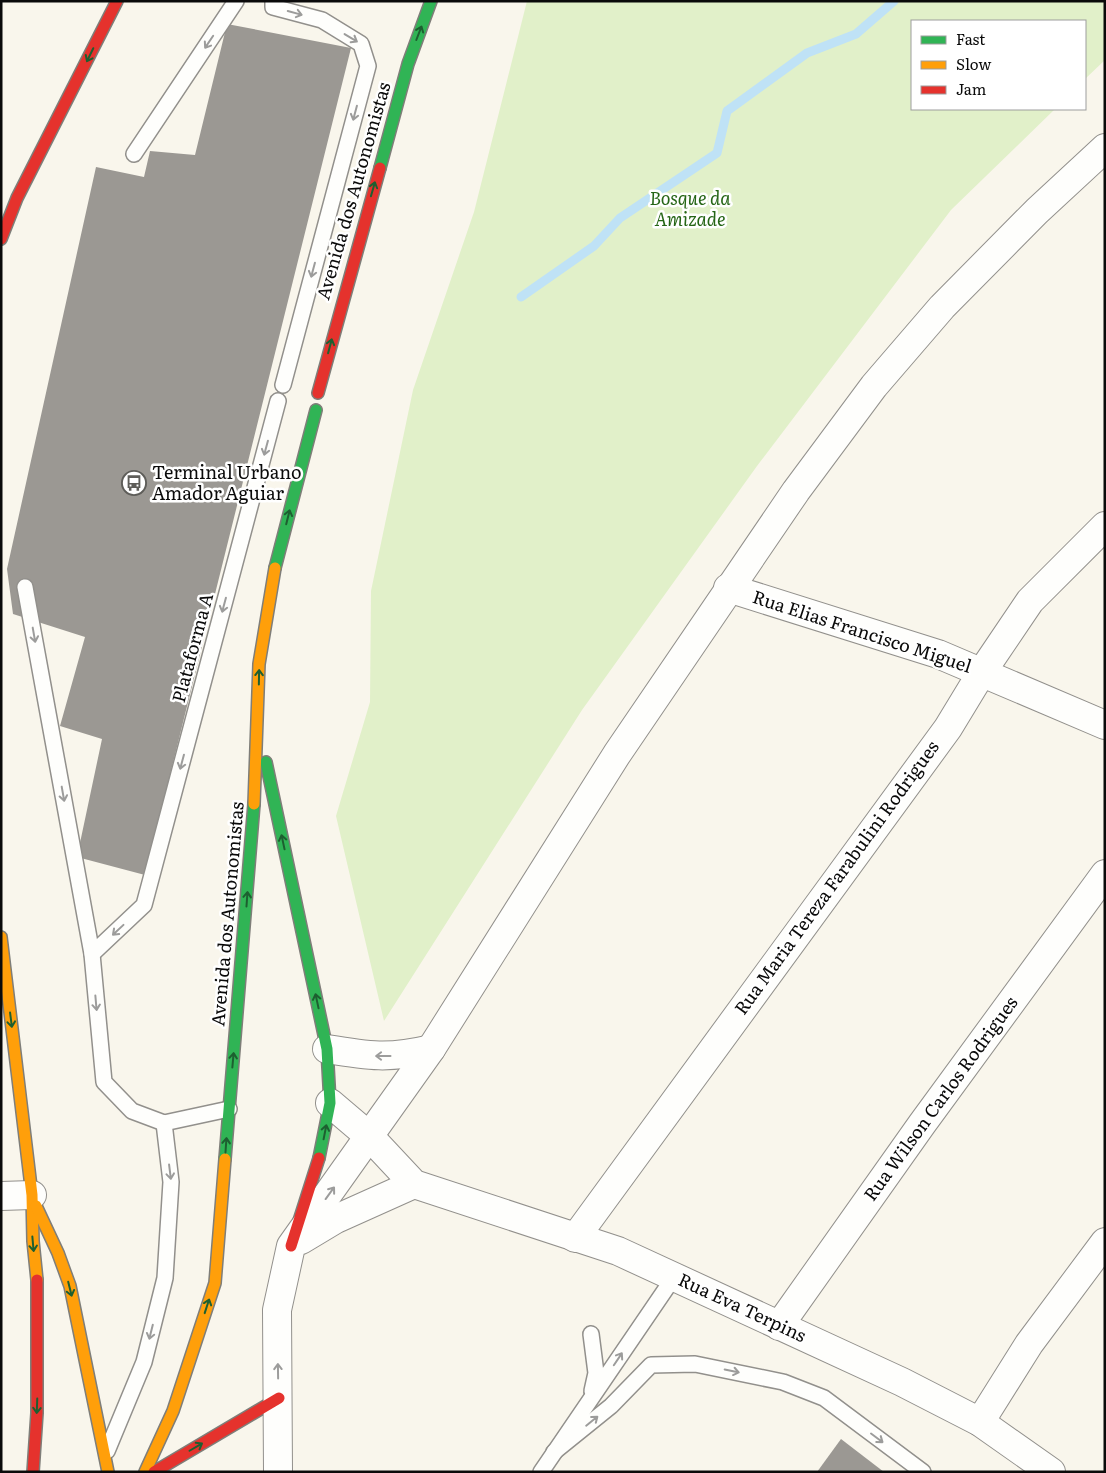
<svg xmlns="http://www.w3.org/2000/svg" width="1106" height="1473" font-family="Literata,serif">
	<rect width="100%" height="100%" fill="#f9f6ec"/>
	<path fill="#e1f0c9" d="M527 1H1105V60L1085 79V21H912V109H1055L951 210 757 466 582 710 384 1021 336 816 370 702 371 591 413 390 474 212Z"/>
	<g fill="none" stroke-linecap="round" stroke-linejoin="round">
		<path stroke="#bfe2f6" stroke-width="9" d="M521 297 594 246 620 218 717 153 727 111 807 53 856 34 894 1"/>
	</g>
	<g fill="#9b9893">
		<path d="M227 24 351 48 145 875 77 857 102 739 60 726 85 637 13 614 7 569 96 167 144 177 150 151 195 155Z"/>
		<path d="M841 1439 884 1472H817Z"/>
	</g>
	<g fill="none" stroke-linecap="round" stroke-linejoin="round">
		<defs>
			<g id="lane">
				<path d="M273 1V7L322 20 361 44 368 66 283 385"/>
				<path d="M134 154 236 1"/>
				<path d="M25 587 92 954 104 1082 132 1111 164 1123 229 1109"/>
				<path d="M92 954 144 905 278 401"/>
				<path d="M591 1334 596 1373 592 1391"/>
				<path d="M107 1451 144 1362 165 1278 171 1182 164 1123"/>
				<path d="M554 1452 611 1406 651 1365 695 1364 783 1382 824 1398 923 1472"/>
				<path d="M541 1472 674 1277"/>
			</g>
			<g id="street">
				<path d="M728 588 938 654 1105 725"/>
				<path d="M327 1049C369 1056 389 1059 431 1049"/>
				<path d="M330 1103 370 1137 414 1184 618 1251 902 1382 980 1422 1051 1472"/>
				<path d="M1 1196 32 1195"/>
				<path d="M575 1238 948 728 982 672 1030 601 1105 526"/>
				<path d="M301 1240 336 1219 414 1184"/>
				<path d="M779 1326 922 1124 1105 874"/>
				<path d="M980 1422 1029 1344 1105 1242"/>
				<path d="M278 1472 277 1310 291 1246 431 1049 617 754 796 491 874 386 942 307 1037 211 1105 148"/>
			</g>
			<g id="fast">
				<path d="M380 168 408 64 431 1"/>
				<path d="M275 568 316 410"/>
				<path d="M266 762 327 1049 330 1103 319 1158"/>
				<path d="M225 1159 254 804"/>
			</g>
			<g id="slow">
				<path d="M254 804 259 664 275 568"/>
				<path d="M1 937 32 1195 33 1241 37 1280"/>
				<path d="M36 1206 58 1253 70 1286 108 1472"/>
				<path d="M145 1472 173 1411 215 1283 225 1159"/>
			</g>
			<g id="jam">
				<path d="M1 239 17 198 117 1"/>
				<path d="M318 393 380 168"/>
				<path d="M291 1246 319 1158"/>
				<path d="M33 1472 37 1413V1280"/>
				<path d="M154 1472 279 1398"/>
			</g>
		</defs>
		<use href="#lane" stroke="#92908c" stroke-width="18"/>
		<use href="#street" stroke="#92908c" stroke-width="30"/>
		<use href="#fast" stroke="#7f7e79" stroke-width="14"/>
		<use href="#slow" stroke="#7f7e79" stroke-width="14"/>
		<use href="#jam" stroke="#7f7e79" stroke-width="14"/>
		<use href="#lane" stroke="#fefefc" stroke-width="15"/>
		<use href="#street" stroke="#fefefc" stroke-width="28"/>
		<use href="#fast" stroke="#30b455" stroke-width="11"/>
		<use href="#slow" stroke="#ff9f0a" stroke-width="11"/>
		<use href="#jam" stroke="#e5322d" stroke-width="11"/>
	</g>
	<defs><path id="oneway-shaft" d="M-6 0H5M1.5-3L5.5 0L1.5 3" fill="none" stroke-width="1.6" stroke-linecap="round" stroke-linejoin="round" transform="scale(1.25)"/></defs>
	<g stroke="#9c9c9b">
		<use href="#oneway-shaft" transform="translate(295 13) rotate(15)"/>
		<use href="#oneway-shaft" transform="translate(351 38) rotate(31)"/>
		<use href="#oneway-shaft" transform="translate(209 42) rotate(124)"/>
		<use href="#oneway-shaft" transform="translate(355 113) rotate(105)"/>
		<use href="#oneway-shaft" transform="translate(313 270) rotate(105)"/>
		<use href="#oneway-shaft" transform="translate(266 448) rotate(105)"/>
		<use href="#oneway-shaft" transform="translate(224 605) rotate(105)"/>
		<use href="#oneway-shaft" transform="translate(34 635) rotate(80)"/>
		<use href="#oneway-shaft" transform="translate(182 762) rotate(105)"/>
		<use href="#oneway-shaft" transform="translate(63 794) rotate(80)"/>
		<use href="#oneway-shaft" transform="translate(118 930) rotate(137)"/>
		<use href="#oneway-shaft" transform="translate(96 1003) rotate(85)"/>
		<use href="#oneway-shaft" transform="translate(383 1056) rotate(180)"/>
		<use href="#oneway-shaft" transform="translate(170 1172) rotate(83)"/>
		<use href="#oneway-shaft" transform="translate(330 1193) rotate(-54)"/>
		<use href="#oneway-shaft" transform="translate(151 1332) rotate(104)"/>
		<use href="#oneway-shaft" transform="translate(618 1359) rotate(-56)"/>
		<use href="#oneway-shaft" transform="translate(278 1371) rotate(-91)"/>
		<use href="#oneway-shaft" transform="translate(732 1371) rotate(12)"/>
		<use href="#oneway-shaft" transform="translate(592 1421) rotate(-39)"/>
		<use href="#oneway-shaft" transform="translate(877 1438) rotate(37)"/>
	</g>
	<g stroke="#1d5f30">
		<use href="#oneway-shaft" transform="translate(419 33) rotate(-69)"/>
		<use href="#oneway-shaft" transform="translate(90 55) rotate(116)"/>
		<use href="#oneway-shaft" transform="translate(373 189) rotate(-74)"/>
		<use href="#oneway-shaft" transform="translate(330 346) rotate(-75)"/>
		<use href="#oneway-shaft" transform="translate(288 517) rotate(-76)"/>
		<use href="#oneway-shaft" transform="translate(259 677) rotate(-89)"/>
		<use href="#oneway-shaft" transform="translate(283 842) rotate(-102)"/>
		<use href="#oneway-shaft" transform="translate(247 899) rotate(-86)"/>
		<use href="#oneway-shaft" transform="translate(317 1001) rotate(-102)"/>
		<use href="#oneway-shaft" transform="translate(11 1020) rotate(83)"/>
		<use href="#oneway-shaft" transform="translate(233 1060) rotate(-85)"/>
		<use href="#oneway-shaft" transform="translate(325 1132) rotate(-79)"/>
		<use href="#oneway-shaft" transform="translate(226 1145) rotate(-86)"/>
		<use href="#oneway-shaft" transform="translate(33 1244) rotate(85)"/>
		<use href="#oneway-shaft" transform="translate(70 1289) rotate(76)"/>
		<use href="#oneway-shaft" transform="translate(207 1306) rotate(-72)"/>
		<use href="#oneway-shaft" transform="translate(37 1406) rotate(92)"/>
		<use href="#oneway-shaft" transform="translate(196 1447) rotate(-30)"/>
	</g>
	<defs>
		<symbol id="bus-ring" viewBox="-11 -11 22 22"><circle r="9.5" fill="#fff" stroke="#5e5d59" stroke-width="1.5"/><path d="M-5-6H5V4H4V6H2V4H-2V6H-4V4H-5ZM-3.5-4V0h7V-4ZM-3.5 1.2v1.5H-2V1.2ZM2 1.2v1.5H3.5V1.2Z" fill="#5e5d59"/></symbol>
	</defs>
	<g fill-rule="evenodd">
		<use href="#bus-ring" x="120" y="469" width="28" height="28"/>
	</g>
	<g text-anchor="middle" stroke-width="5" stroke-linejoin="round" paint-order="stroke">
		<g font-size="18" fill="#0a0a0a" stroke="#fff">
			<text transform="translate(354 191) rotate(-74)" y="6">Avenida dos Autonomistas</text>
			<text transform="translate(862 632) rotate(18)" y="6">Rua Elias Francisco Miguel</text>
			<text transform="translate(193 648) rotate(-75)" y="6">Plataforma A</text>
			<text transform="translate(837 878) rotate(-54)" y="6">Rua Maria Tereza Farabulini Rodrigues</text>
			<text transform="translate(228 914) rotate(-85)" y="6">Avenida dos Autonomistas</text>
			<text transform="translate(941 1099) rotate(-54)" y="6">Rua Wilson Carlos Rodrigues</text>
			<text transform="translate(742 1308) rotate(25)" y="6">Rua Eva Terpins</text>
		</g>
		<g font-size="18" font-style="italic" fill="#256516" stroke="#fff">
			<text x="690" y="205">Bosque da<tspan x="690" dy="21">Amizade</tspan></text>
		</g>
		<g font-size="18" fill="#0a0a0a" stroke="#fff" text-anchor="start">
			<text x="152" y="479">Terminal Urbano<tspan x="152" dy="21">Amador Aguiar</tspan></text>
		</g>
	</g>
	<rect width="1106" height="1473" fill="none" stroke="#0a0a0a" stroke-width="5"/>
	<rect x="911" y="20" width="175" height="90" fill="#ffffff" stroke="#9d9d9d"/>
	<rect x="921" y="36" width="25" height="8" fill="#30b455" stroke="#9d9d9d"/>
	<text x="956" y="45" font-size="15" fill="#0a0a0a">Fast</text>
	<rect x="921" y="61" width="25" height="8" fill="#ff9f0a" stroke="#9d9d9d"/>
	<text x="956" y="70" font-size="15" fill="#0a0a0a">Slow</text>
	<rect x="921" y="86" width="25" height="8" fill="#e5322d" stroke="#9d9d9d"/>
	<text x="956" y="95" font-size="15" fill="#0a0a0a">Jam</text>
</svg>
